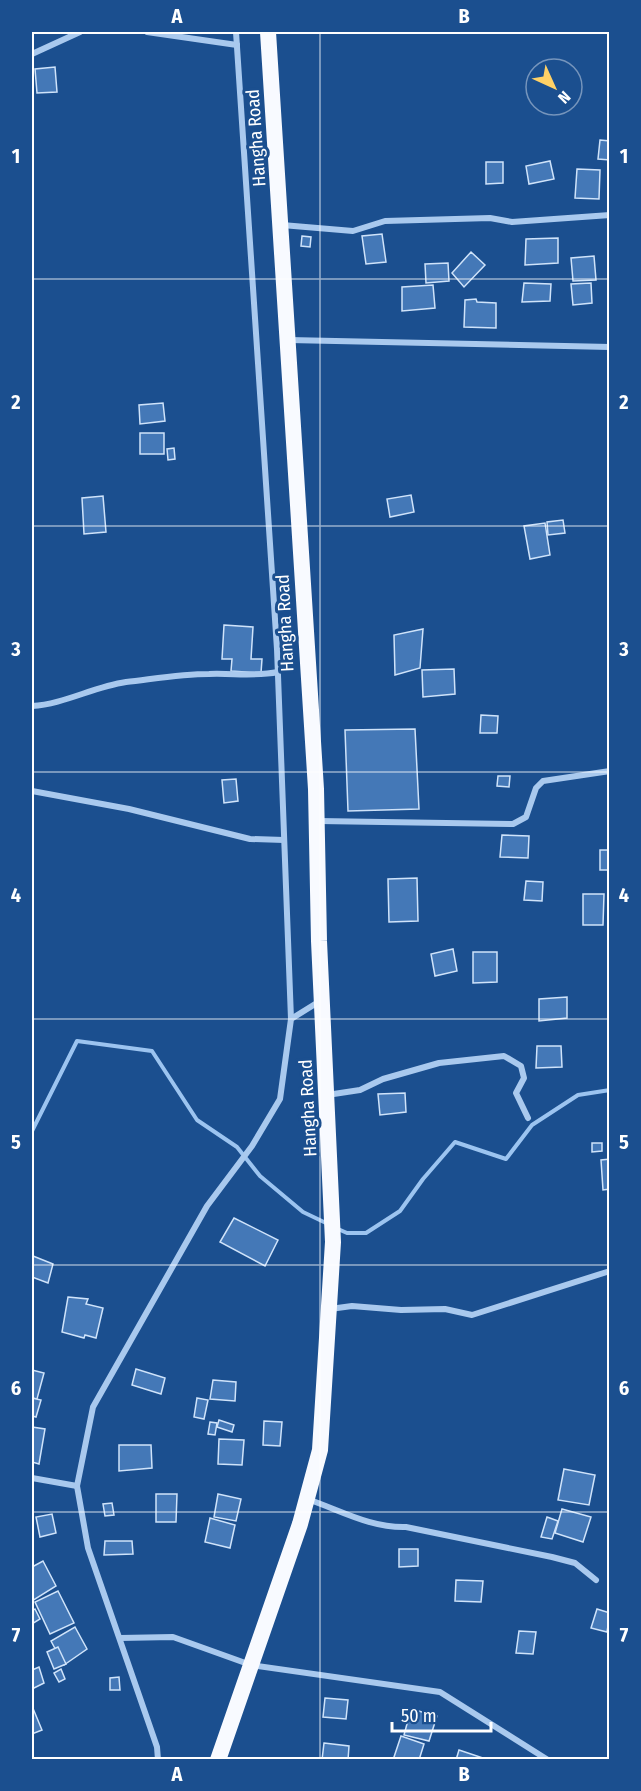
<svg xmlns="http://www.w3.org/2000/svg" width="641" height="1791" font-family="'Fira Sans Condensed',sans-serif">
	<rect width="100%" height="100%" fill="#1b4f8f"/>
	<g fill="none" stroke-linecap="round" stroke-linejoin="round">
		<g stroke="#9cc4f0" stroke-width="4">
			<path d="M32 1131 77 1041 152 1051 197 1120 237 1147 260 1176 303 1212 326 1223"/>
			<path d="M338 1229 347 1233H366L400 1211 423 1179 455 1142 506 1159 532 1125 578 1095 610 1090"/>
		</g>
	</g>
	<g fill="#4478b7" stroke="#cfe3fa" stroke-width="1.5">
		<path d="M55 67 57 92 37 93 35 69Z"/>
		<path d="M600 140 610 141V160L598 159Z"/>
		<path d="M550 161 554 179 529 184 526 166Z"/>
		<path d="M486 162H503V183L486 184Z"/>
		<path d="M577 169 600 170 599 199 575 198Z"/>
		<path d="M382 234 386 262 366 264 362 236Z"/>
		<path d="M302 236 311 237 310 247 301 246Z"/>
		<path d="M558 238V263L525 265 526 239Z"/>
		<path d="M471 252 485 265 464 287 452 273Z"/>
		<path d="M594 256 596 280 573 281 571 258Z"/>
		<path d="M448 263 449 281 426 283 425 264Z"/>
		<path d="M524 283 551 284 550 301 522 302Z"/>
		<path d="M591 283 592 303 573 305 571 284Z"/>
		<path d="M433 285 435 308 402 311V287Z"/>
		<path d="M476 299 477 302 496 303V328L464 327 465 300Z"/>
		<path d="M163 403 165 421 140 424 139 405Z"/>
		<rect x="140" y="433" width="24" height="21"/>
		<path d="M174 448 175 459 168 460 167 449Z"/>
		<path d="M411 495 414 512 390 517 387 499Z"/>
		<path d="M103 496 106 532 84 534 82 498Z"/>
		<path d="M563 520 565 533 548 535 547 522Z"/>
		<path d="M545 523 550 555 530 559 524 526Z"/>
		<path d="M224 625 253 627 251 659H262L261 673 231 671 232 659H222Z"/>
		<path d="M423 629 420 668 395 675 394 635Z"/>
		<path d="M454 669 455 694 423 697 422 670Z"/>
		<path d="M481 715 498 716 497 733H480Z"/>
		<path d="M415 729 419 809 348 811 345 730Z"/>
		<path d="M498 776H510L509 787 497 786Z"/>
		<path d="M236 779 238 801 224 803 222 780Z"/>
		<path d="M502 835 529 836 528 858 500 857Z"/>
		<rect x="600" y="850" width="10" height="20"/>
		<path d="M417 878 418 921 389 922 388 879Z"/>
		<path d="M526 881 543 882 542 901 524 900Z"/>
		<path d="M583 894H604L603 925H583Z"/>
		<path d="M453 949 457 971 435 976 431 954Z"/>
		<path d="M473 952H497V982L473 983Z"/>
		<path d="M567 997V1018L539 1021V999Z"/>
		<path d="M537 1046H561L562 1067 536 1068Z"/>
		<path d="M405 1093 406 1112 380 1115 378 1094Z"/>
		<path d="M592 1143H602V1151L592 1152Z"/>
		<path d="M610 1159V1189L603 1190 601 1160Z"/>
		<path d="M234 1218 278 1240 265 1266 220 1242Z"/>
		<path d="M33 1256 53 1264 48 1283 32 1277Z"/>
		<path d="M68 1297 88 1299 86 1304 103 1308 96 1338 85 1335 84 1338 62 1332Z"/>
		<path d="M136 1369 165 1378 161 1394 132 1385Z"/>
		<path d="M32 1370 44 1373 37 1399 32 1398Z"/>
		<path d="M213 1380 236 1382 235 1401 210 1399Z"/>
		<path d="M32 1398 41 1400 36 1417 32 1416Z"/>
		<path d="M197 1398 208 1400 204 1419 194 1417Z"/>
		<path d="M219 1420 234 1425 232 1432 217 1427Z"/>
		<path d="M264 1421 282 1422 280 1446 263 1445Z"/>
		<path d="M210 1422 217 1423 215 1435 208 1434Z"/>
		<path d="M32 1427 45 1429 39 1464 32 1462Z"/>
		<path d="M219 1439 244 1440 242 1465 218 1464Z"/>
		<path d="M119 1445H151L152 1468 119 1471Z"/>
		<path d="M564 1469 595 1475 589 1505 558 1500Z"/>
		<path d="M156 1494H177L176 1522H156Z"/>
		<path d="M218 1494 241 1499 236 1521 214 1517Z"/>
		<path d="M112 1503 114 1515 105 1516 103 1504Z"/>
		<path d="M562 1509 591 1517 583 1542 555 1533Z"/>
		<path d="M52 1514 56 1533 40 1537 36 1517Z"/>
		<path d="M547 1517 558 1521 552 1539 541 1537Z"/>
		<path d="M210 1518 235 1525 230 1548 205 1542Z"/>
		<path d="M105 1541H132L133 1554 104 1555Z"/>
		<path d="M399 1549H418V1566L399 1567Z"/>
		<path d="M43 1561 56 1586 32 1601V1567Z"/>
		<path d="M456 1580 483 1581 481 1602 455 1601Z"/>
		<path d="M58 1591 74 1623 50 1634 35 1602Z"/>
		<path d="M35 1609 40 1619 32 1624V1611Z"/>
		<path d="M597 1609 610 1613 607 1632 591 1628Z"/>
		<path d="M75 1627 87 1649 64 1665 51 1641Z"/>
		<path d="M519 1631 536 1632 533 1654 516 1653Z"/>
		<path d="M58 1647 66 1664 54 1669 47 1652Z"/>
		<path d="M39 1667 44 1683 32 1689V1670Z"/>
		<path d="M61 1669 65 1679 59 1682 54 1673Z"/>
		<path d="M119 1677 120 1690H110V1678Z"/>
		<path d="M325 1698 348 1700 346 1719 323 1717Z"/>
		<path d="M32 1706 42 1730 32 1734Z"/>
		<path d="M411 1709 437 1716 429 1741 404 1735Z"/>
		<path d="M401 1736 424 1744 419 1760H393Z"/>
		<path d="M324 1743 349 1746 348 1760H322Z"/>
		<path d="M459 1750 483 1758V1760H456Z"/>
	</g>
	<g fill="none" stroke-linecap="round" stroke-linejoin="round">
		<g stroke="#a9c9ee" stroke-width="6">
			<path d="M147 32 237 45"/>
			<path d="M236 32 277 649 291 1019"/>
			<path d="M32 54 80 32"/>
			<path d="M282 225 353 231 385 221 490 218 512 222 610 215"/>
			<path d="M289 340 610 347"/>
			<path d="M32 706C64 704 93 687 126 682 153 679 181 674 209 674 233 673 254 677 278 672"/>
			<path d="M32 791 129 809 250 839 284 840"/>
			<path d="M319 821 513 824 526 817 536 788 543 781 610 771"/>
			<path d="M327 1095 360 1090 383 1079 439 1063 504 1056 521 1066 524 1078 516 1093 528 1118"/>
			<path d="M330 1309 352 1306 401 1310 445 1309 472 1315 610 1271"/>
			<path d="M32 1478 77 1486"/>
			<path d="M307 1499C340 1510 370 1528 406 1527L552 1557 575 1563 596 1580"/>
			<path d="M120 1638 173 1637 251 1665 440 1692 548 1760"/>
			<path d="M158 1760 157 1747 88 1548 77 1486 93 1407 207 1206 252 1146 280 1099 291 1019 320 1001"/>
		</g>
		<path stroke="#f8faff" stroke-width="16" d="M218 1760 300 1524 320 1450 333 1242 319 941 316 789 268 32"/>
	</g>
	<path fill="none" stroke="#fff" stroke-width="1.5" stroke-opacity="0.55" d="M320 32V1760M32 279H610M32 526H610M32 772H610M32 1019H610M32 1265H610M32 1512H610"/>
	<g text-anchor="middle" stroke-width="6" stroke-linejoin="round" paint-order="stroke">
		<g font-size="18" fill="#fff" stroke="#1b4f8f">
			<text transform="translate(256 138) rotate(-94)" y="6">Hangha Road</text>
			<text transform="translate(285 623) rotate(-93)" y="6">Hangha Road</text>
			<text transform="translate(308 1108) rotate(-93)" y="6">Hangha Road</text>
		</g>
	</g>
	<rect width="641" height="1791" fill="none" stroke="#1b4f8f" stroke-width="66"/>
	<g transform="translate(554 87) rotate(135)"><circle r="28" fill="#1b4f8f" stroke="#7695bc" stroke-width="1.5"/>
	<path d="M0-4.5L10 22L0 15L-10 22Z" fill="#ffd166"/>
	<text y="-9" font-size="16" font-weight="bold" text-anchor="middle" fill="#ffffff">N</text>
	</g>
	<path d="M392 1722v9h99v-9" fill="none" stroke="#ffffff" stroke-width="3"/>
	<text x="401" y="1722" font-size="18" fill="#ffffff" stroke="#1b4f8f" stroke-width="4.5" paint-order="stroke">50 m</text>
	<rect x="33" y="33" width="575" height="1725" fill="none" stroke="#fff" stroke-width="2"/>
	<g font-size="20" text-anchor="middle" font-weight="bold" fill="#fff">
		<text x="177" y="23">A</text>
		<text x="464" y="23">B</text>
		<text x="16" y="163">1</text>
		<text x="624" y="163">1</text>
		<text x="16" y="409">2</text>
		<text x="624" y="409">2</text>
		<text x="16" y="656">3</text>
		<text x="624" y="656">3</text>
		<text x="16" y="902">4</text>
		<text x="624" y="902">4</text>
		<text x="16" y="1149">5</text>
		<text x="624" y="1149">5</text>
		<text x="16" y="1395">6</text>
		<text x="624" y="1395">6</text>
		<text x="16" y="1642">7</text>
		<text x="624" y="1642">7</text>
		<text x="177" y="1781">A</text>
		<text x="464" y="1781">B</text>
	</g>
</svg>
